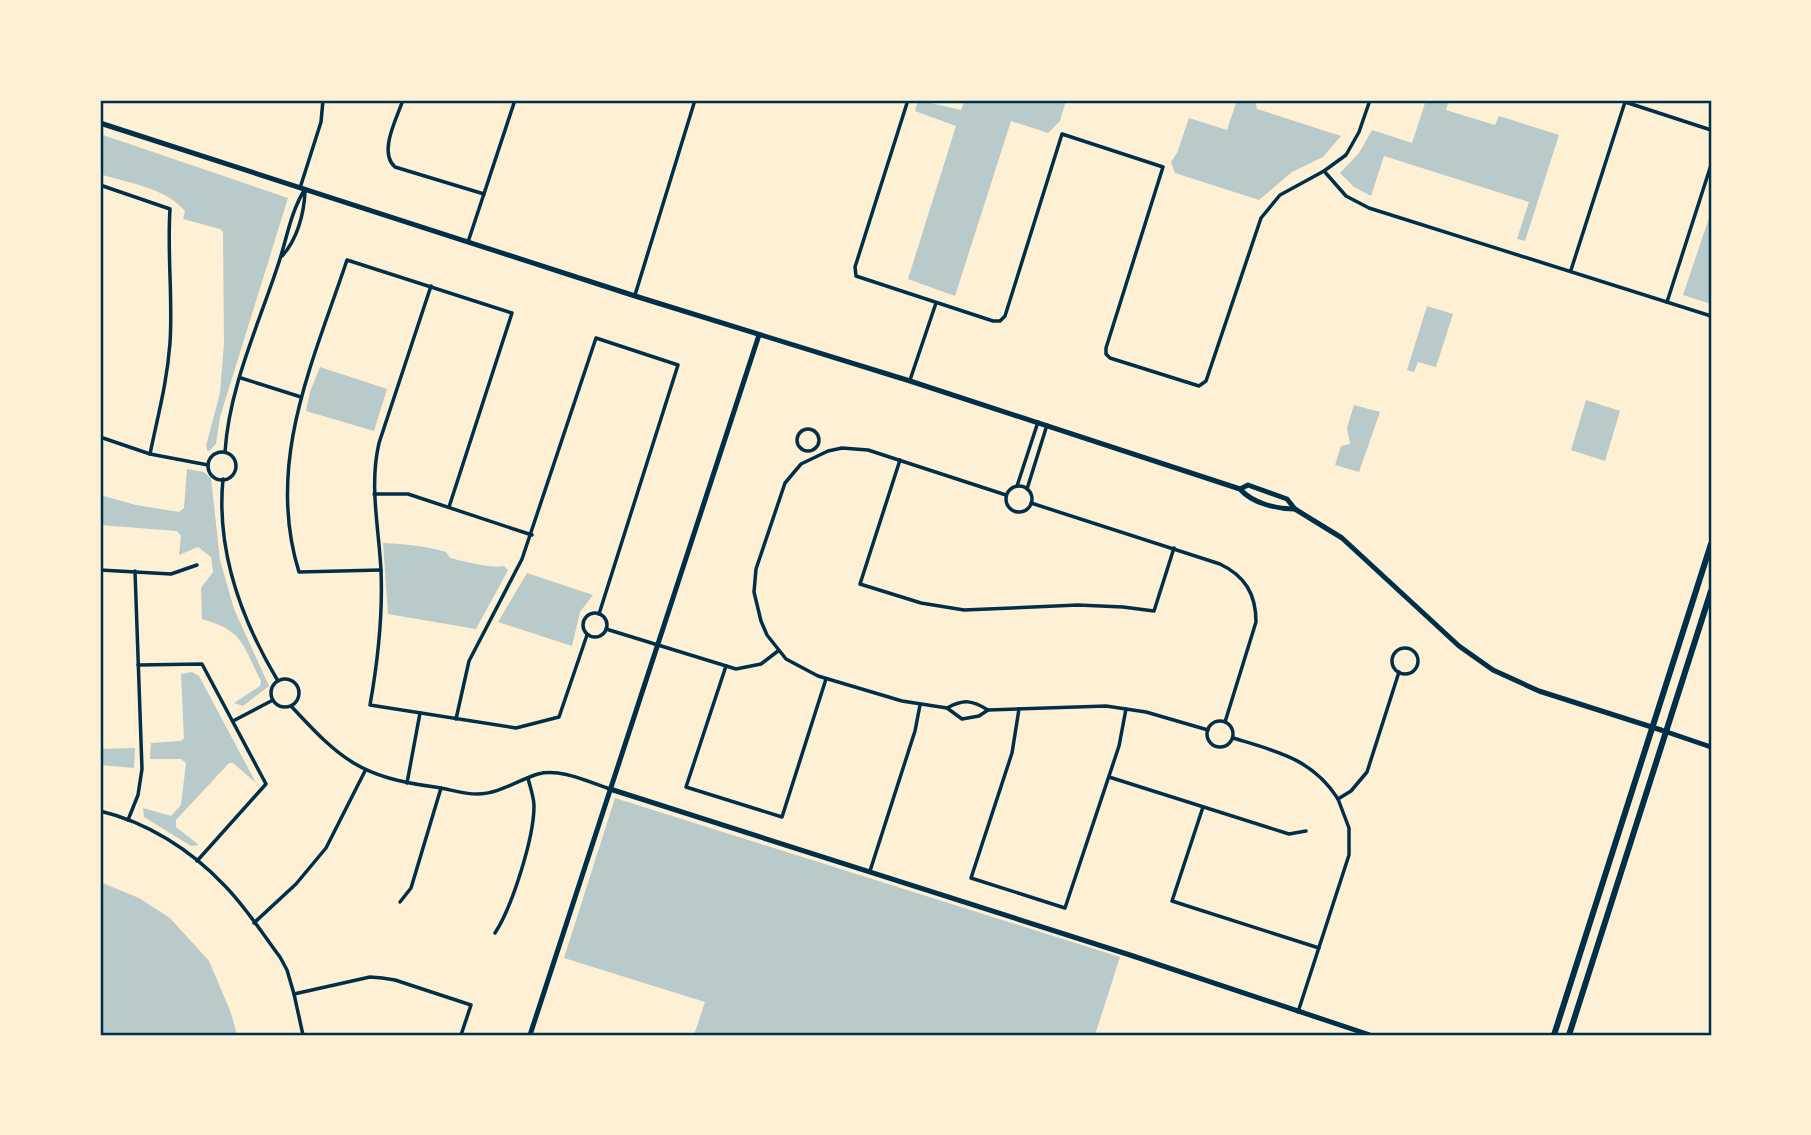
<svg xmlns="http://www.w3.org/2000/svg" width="1811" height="1135" font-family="'PT Sans',sans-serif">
	<rect width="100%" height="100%" fill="#fdf0d5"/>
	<g fill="#b9caca">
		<path d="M918 100 961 110 965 100H1066L1060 121 1048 133 1011 121 955 296 908 279 956 126 915 111Z"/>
		<path d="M1237 100H1255L1257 109 1341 136 1323 157 1292 172 1259 200 1175 173 1171 162 1177 153 1189 118 1227 130Z"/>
		<path d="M1426 100H1449L1446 110 1495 125 1499 116 1559 135 1525 241 1517 239 1529 202 1384 156 1371 196 1354 187 1340 173 1359 153 1372 130 1412 143Z"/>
		<path d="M100 134 288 198 220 417 216 444 208 452 206 446 220 393 224 343 223 232 220 229 183 219 185 211C166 188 128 183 100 174Z"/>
		<path d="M1711 212V304L1683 295Z"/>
		<path d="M1427 306 1453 314 1436 367 1418 362 1414 372 1407 370Z"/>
		<path d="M320 367 387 389 374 431 306 411 310 392Z"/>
		<path d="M1586 400 1620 411 1605 461 1571 450Z"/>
		<path d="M1354 405 1380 412 1359 472 1335 465 1341 446 1350 444 1347 428Z"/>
		<path d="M187 469 204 472 211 478 220 560 234 609 269 686 243 706 234 703 260 686 261 681C242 644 244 631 202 619L201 588 213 572 211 557 198 547 179 555 181 536 177 531 100 525V495L136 505 179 512 184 508Z"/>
		<path d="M383 543C405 544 426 546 446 552L450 558C462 561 493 569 504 566L508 570 476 629 388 614Z"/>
		<path d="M527 573 593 595 580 612 572 646 498 622Z"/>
		<path d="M192 672 199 676 256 783 233 763H229L176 820V827L199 845 191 846 144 817 143 808 171 816 181 805 186 763 181 759H150L151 743 181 741 184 738 181 674Z"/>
		<path d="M135 748 134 768 100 765V749Z"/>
		<path d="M615 798 1120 957 1095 1035H694L705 1002 564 958Z"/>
		<path d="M100 882 139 898 170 918 209 961 231 1013 237 1035H100Z"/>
	</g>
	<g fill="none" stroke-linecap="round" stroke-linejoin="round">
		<g stroke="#003049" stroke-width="3.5">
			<path d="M403 100C397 118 378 152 395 167L484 194"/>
			<path d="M908 100 855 267 856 276 993 321H1000L1005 316 1062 134 1163 167 1106 348V354L1110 358 1199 386 1206 381 1261 218 1280 195 1324 171 1346 155 1359 132 1370 100"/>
			<path d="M1619 100 1711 130"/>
			<path d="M1324 171 1346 196 1369 208 1711 316"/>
			<path d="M100 185 170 209C167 254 173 298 170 343 167 383 158 415 150 454"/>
			<path d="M300 188 321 122 323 100"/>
			<path d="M468 242 515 100"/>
			<path d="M282 256C297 240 304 214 305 192"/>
			<path d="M1571 270 1625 102"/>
			<path d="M431 286 379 443C369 486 379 528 381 571 383 617 378 660 370 705L516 728 559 717 587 635"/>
			<path d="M635 295 695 100"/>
			<path d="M1667 302 1711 165"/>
			<path d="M241 378 301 397"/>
			<path d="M910 380 936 303"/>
			<circle cx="808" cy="440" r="11"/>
			<path d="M100 437 150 454 208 465"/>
			<path d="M225 452C229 388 258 326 278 265 287 239 290 213 305 189"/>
			<circle cx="222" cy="466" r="14"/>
			<path d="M900 460 860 584 921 603 964 610 1078 605 1123 607 1154 611 1174 548"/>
			<path d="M223 479C216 551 242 621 278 681"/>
			<circle cx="1019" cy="499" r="13"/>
			<path d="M1017 486 1038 422"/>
			<path d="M1027 489 1047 425"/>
			<path d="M374 494H408L532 535"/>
			<path d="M1006 495 868 450 842 448 828 451 801 464 785 483 756 569 754 592 761 621 767 635 786 659 818 676 902 701 947 708 962 719 979 716 988 710 1106 706 1146 712 1208 730"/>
			<path d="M1031 503 1220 564C1245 576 1256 594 1256 622L1225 722"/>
			<path d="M100 570 171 574 197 565"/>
			<path d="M381 570 299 572C265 463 313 362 347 260L512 313 449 507"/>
			<circle cx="595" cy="625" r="12"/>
			<path d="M606 629 736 669 761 664 778 651"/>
			<circle cx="1405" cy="661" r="13"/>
			<path d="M138 665 202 664 266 784 197 861"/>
			<path d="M726 666 686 787 782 817 826 679"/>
			<circle cx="285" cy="693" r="14"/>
			<path d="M291 706C341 760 360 777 435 787 449 789 463 794 477 794 499 794 518 780 538 774 561 768 588 782 610 789"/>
			<path d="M947 708C964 699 972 700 988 710"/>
			<path d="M1019 709 1012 753 971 878 1065 908 1119 746 1126 709"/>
			<path d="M456 719 469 661 522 559 596 338 678 365 599 614"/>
			<circle cx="1220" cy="734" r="13"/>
			<path d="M233 721 273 700"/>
			<path d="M1233 738C1276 751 1313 759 1338 799"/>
			<path d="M1109 777 1289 834 1306 831"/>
			<path d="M407 783 420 713"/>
			<path d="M1203 807 1172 901 1319 948"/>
			<path d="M100 811C147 822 191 850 224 885 245 906 262 933 280 957L287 970 294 994 303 1035"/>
			<path d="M128 820 138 795 142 769 135 571"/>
			<path d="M870 871 915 731 920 705"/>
			<path d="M400 902 411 888 441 788"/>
			<path d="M254 923 296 884 326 848 365 771"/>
			<path d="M495 933C512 907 534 838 534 806 534 797 530 787 528 778"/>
			<path d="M294 994 370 977 382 978 395 980 471 1005 461 1035"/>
			<path d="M1298 1012 1349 855V828L1338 799 1351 791 1367 772 1399 672"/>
		</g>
		<g stroke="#003049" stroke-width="5">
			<path d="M100 123 635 296 910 381 1240 489C1252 503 1276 509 1295 509"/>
			<path d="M1240 489 1248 485 1287 499 1295 509 1342 538 1459 646 1493 670 1539 691 1661 730"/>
			<path d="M610 789 1130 955 1370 1035"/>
			<path d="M530 1035 759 335"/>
		</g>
		<path stroke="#003049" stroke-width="5" d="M1661 730 1711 747"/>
		<g stroke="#003049" stroke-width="6">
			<path d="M1554 1035 1711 544"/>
			<path d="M1569 1035 1711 591"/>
		</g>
	</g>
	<rect width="1811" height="1135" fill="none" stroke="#fdf0d5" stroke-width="203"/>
	<rect x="102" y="102" width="1608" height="932" fill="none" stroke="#003049" stroke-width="2.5"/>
</svg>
